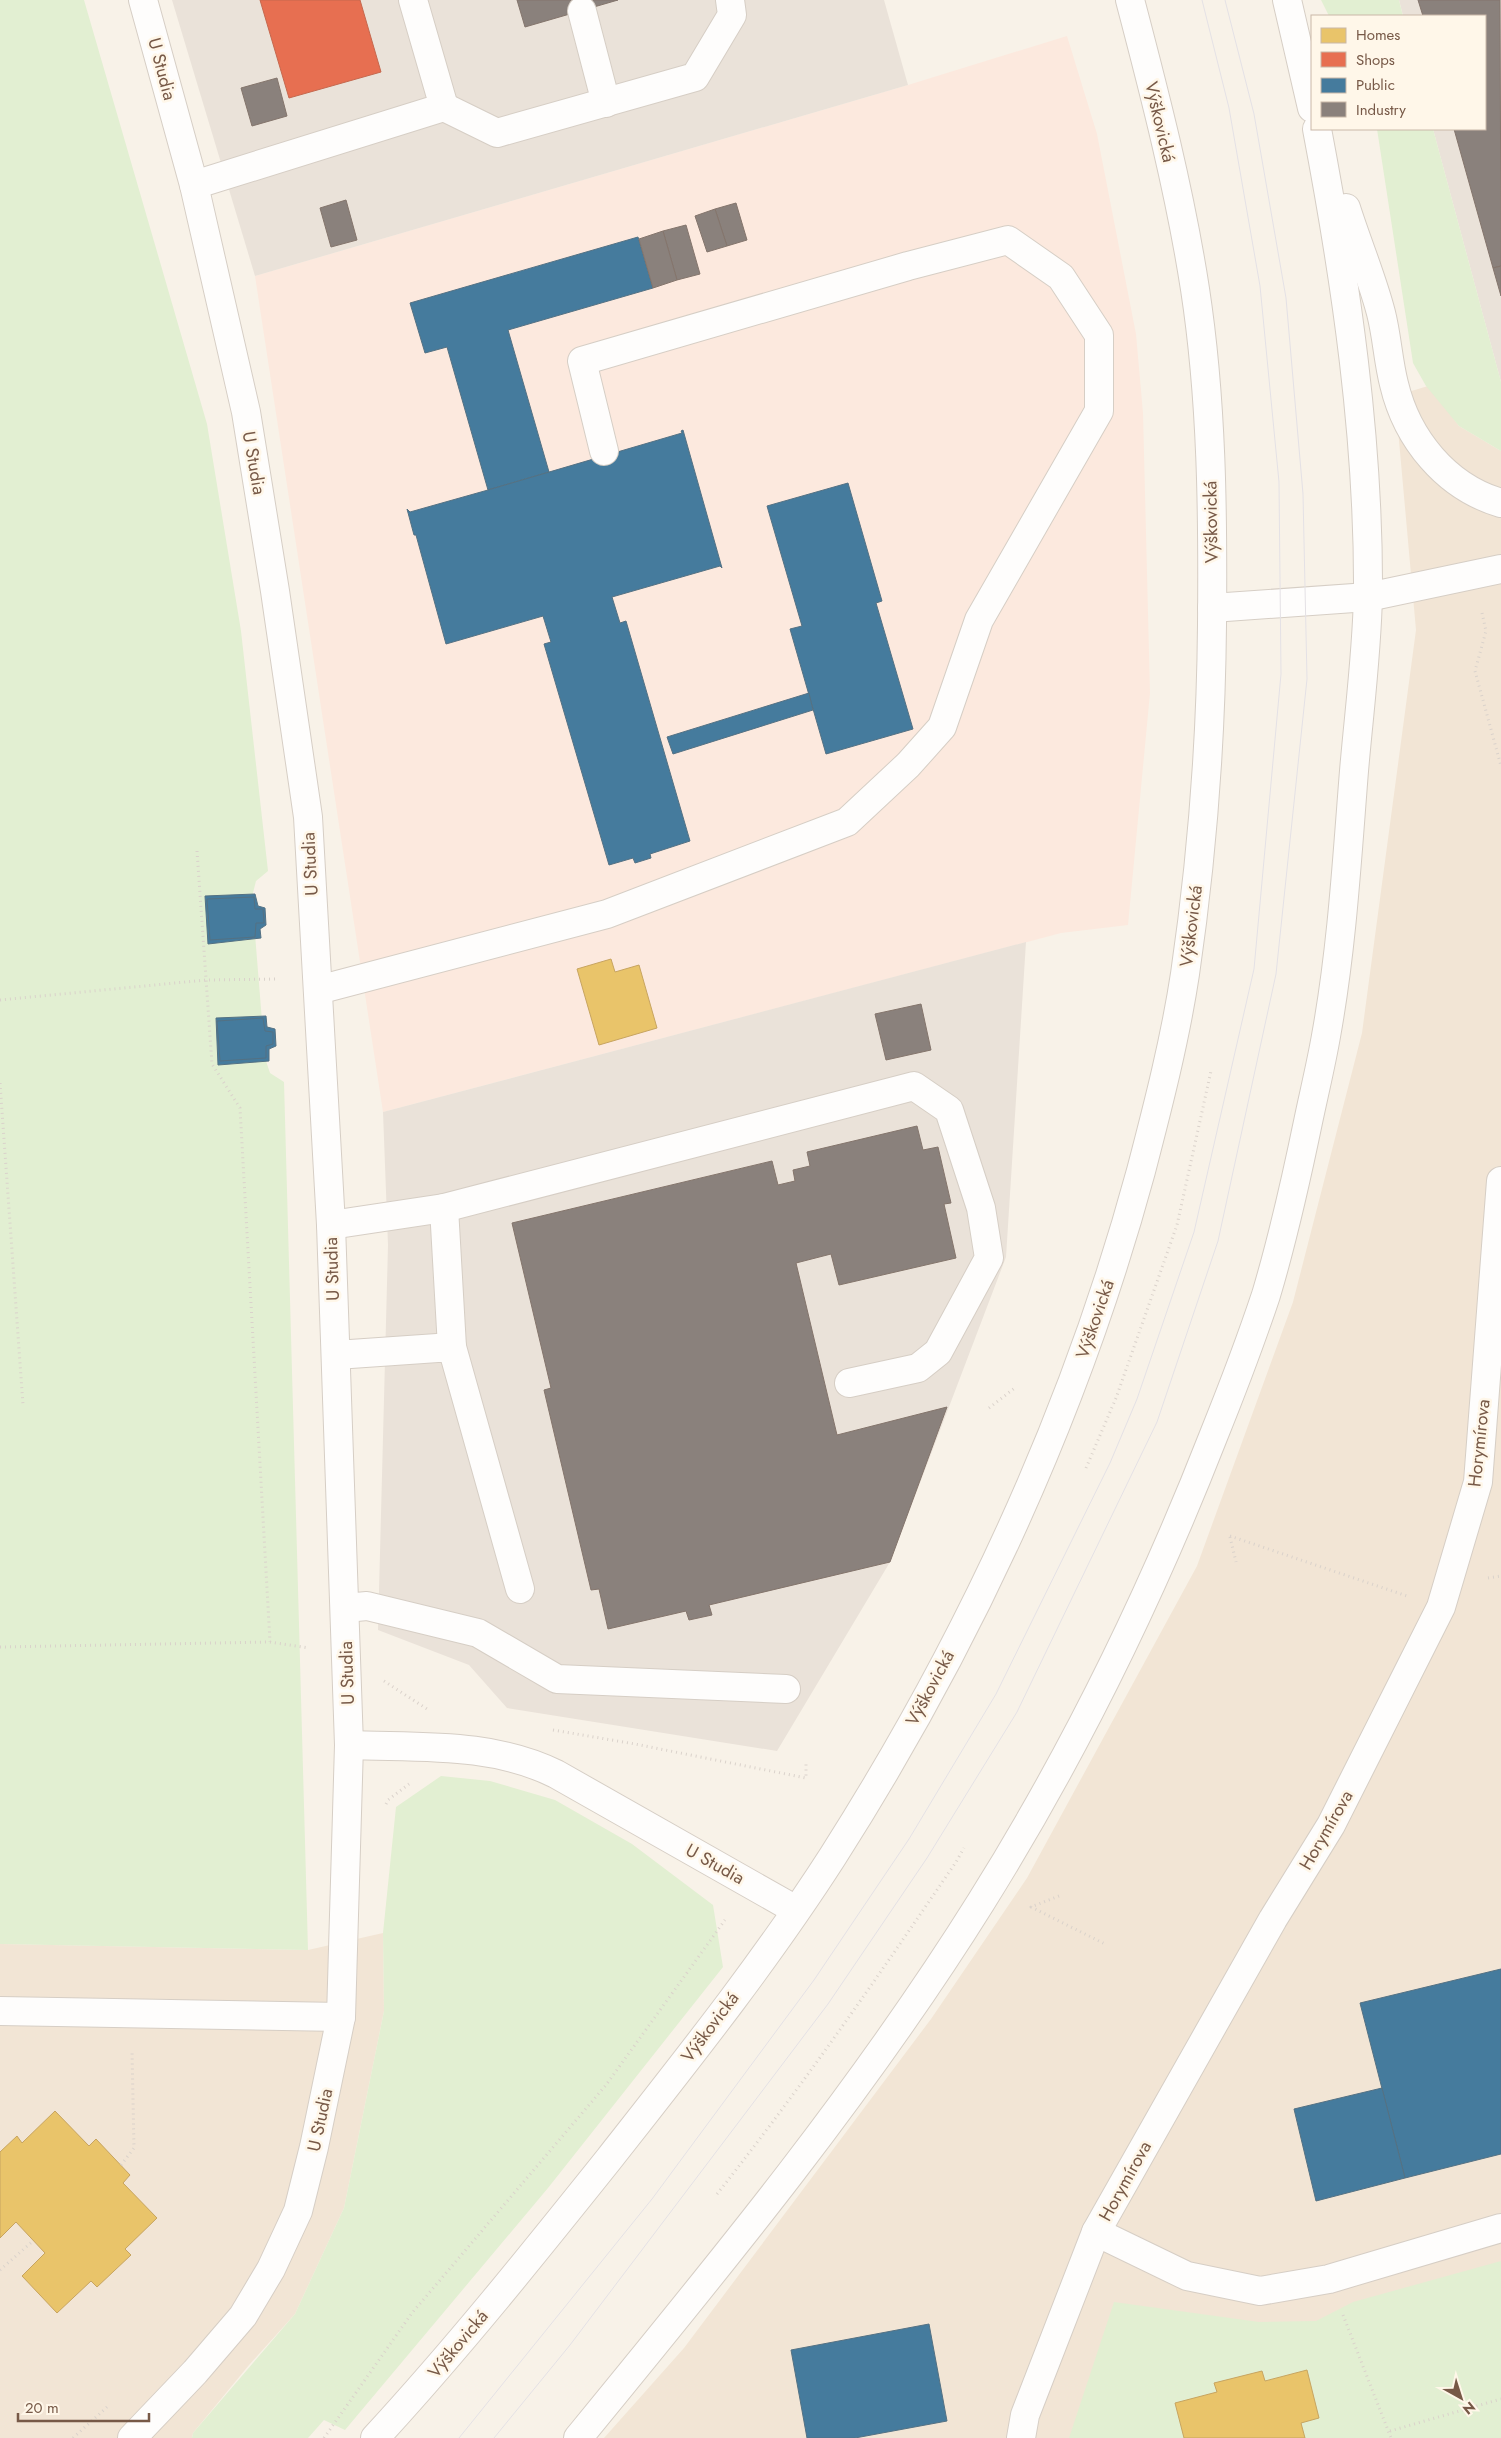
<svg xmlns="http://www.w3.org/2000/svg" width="1501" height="2438" font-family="Jost,sans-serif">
	<rect width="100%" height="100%" fill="#f8f2e8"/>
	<g fill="#f2e5d5">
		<path d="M1428 386 1459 426 1501 451V2438H604L684 2348 931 2019 1027 1878 1197 1566 1293 1302 1362 1033 1416 630 1395 396Z"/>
		<path d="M383 1933 384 2011 344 2208 295 2314 249 2365 193 2433 192 2438H0V1944L308 1950Z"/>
	</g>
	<path fill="#fce9de" d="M1067 36 1097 134 1136 334 1143 413 1150 693 1128 925 1061 933 383 1112 255 276 908 85Z"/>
	<g fill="#eae2d9">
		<path d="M172 0H884L908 85 255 276Z"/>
		<path d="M1399 0H1501V382L1433 129H1485V16H1403Z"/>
		<path d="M1026 942 1006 1257 890 1562 777 1751 507 1708 469 1665 378 1630 388 1245 383 1112Z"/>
	</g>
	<g fill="#e2efd2">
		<path d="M0 0H84L207 424 241 631 268 871 256 881 252 897 265 1058 270 1073 284 1082 308 1950 0 1944Z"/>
		<path d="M1321 0H1399L1403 16H1329Z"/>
		<path d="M1377 129H1433L1501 382V451L1459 426 1426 386 1413 363Z"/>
		<path d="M441 1776 490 1781 555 1800 632 1844 713 1905 723 1967 548 2188 345 2430 324 2420 308 2438H192L193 2433 295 2314 344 2208 384 2011 383 1933 396 1807Z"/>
		<path d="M1501 2261V2438H1069L1114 2302 1259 2322 1316 2321 1353 2302Z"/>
	</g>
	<g fill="#e9c46a" stroke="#c7a460">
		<path d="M611 959 615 972 639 965 657 1028 599 1045 577 969Z"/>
		<path d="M55 2111 89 2146 96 2139 130 2175 123 2183 157 2218 125 2249 131 2255 97 2287 91 2281 57 2313 22 2276 45 2253 16 2222 0 2238V2152L17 2136 22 2143Z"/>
		<path d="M1307 2370 1319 2418 1301 2423 1305 2438H1184L1175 2403 1217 2392 1214 2383 1262 2371 1265 2381Z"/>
	</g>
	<path fill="#e76f51" stroke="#c5684e" d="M260 0H360L381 72 289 98Z"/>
	<g fill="#457b9d" stroke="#547183">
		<path d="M638 237 653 288 508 330 549 472 488 490 447 347 425 353 410 303Z"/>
		<path d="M683 430 722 568 720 566 612 597 620 623 626 621 690 841 650 854 651 858 635 863 633 858 609 865 544 644 551 642 543 616 446 644 416 535H414L407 509 410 512 488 490 682 433 681 431Z"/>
		<path d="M848 483 882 601 876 603 913 729 826 754 790 629 802 626 767 506Z"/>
		<path d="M809 693 813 710 673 754 667 737Z"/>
		<path d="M255 894 258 906 265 908 266 925 260 929 261 938 208 944 205 896Z"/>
		<path d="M254 897 255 909H263L264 923H256L255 937 210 940 207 899Z"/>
		<path d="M266 1016 267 1027 275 1029 276 1046 269 1049V1061L218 1065 216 1018Z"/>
		<path d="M263 1018 265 1031 273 1032V1044L266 1046V1058L220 1061 217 1021Z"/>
		<path d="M1501 1969V2154L1405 2178 1360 2003Z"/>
		<path d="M1382 2088 1405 2178 1316 2201 1294 2109Z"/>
		<path d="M929 2324 947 2421 855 2438H807L791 2350Z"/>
	</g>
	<g fill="#8a817c" stroke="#84756c">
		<path d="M517 0H618L525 27Z"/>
		<path d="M1418 0H1500L1501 266 1493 268 1454 129H1485V16H1423Z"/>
		<path d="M277 78 287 116 252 126 241 88Z"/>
		<path d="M346 200 357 240 331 247 320 208Z"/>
		<path d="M736 203 747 240 727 246 715 209Z"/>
		<path d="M715 209 727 246 707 252 695 216Z"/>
		<path d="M686 225 700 274 677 280 663 231Z"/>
		<path d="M663 231 677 280 653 288 639 239Z"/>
		<path d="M1501 266V296L1493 268Z"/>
		<path d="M921 1004 931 1050 886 1060 875 1014Z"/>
		<path d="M917 1126 923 1150 938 1147 951 1203 944 1204 956 1258 839 1285 831 1254 796 1263 837 1435 947 1407 890 1562 709 1605 712 1615 689 1620 686 1611 608 1629 599 1589 591 1590 544 1390 551 1388 512 1223 772 1161 778 1185 795 1181 793 1170 810 1166 807 1152Z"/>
	</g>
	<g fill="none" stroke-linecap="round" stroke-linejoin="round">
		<defs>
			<g id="minor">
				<path d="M1287 0 1312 108"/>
				<path d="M582 11 606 103"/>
				<path d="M444 107 497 133 695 77 732 15 730 0"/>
				<path d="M194 185 444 107 413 0"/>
				<path d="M1346 208C1357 243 1372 278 1381 313 1387 336 1388 361 1394 384 1407 439 1446 487 1501 503"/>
				<path d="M1212 608 1368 597 1501 569"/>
				<path d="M318 990 607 914 847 822 908 765 942 727 979 620 1099 411V335L1061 277 1008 240 908 266 582 361 604 451"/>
				<path d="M444 1208 452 1347"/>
				<path d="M331 1225 444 1208 914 1086 949 1110 981 1208 989 1258 938 1352 918 1368 849 1383"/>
				<path d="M336 1355 452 1347 520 1589"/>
				<path d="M345 1608 367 1606 478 1633 557 1679 786 1689"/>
				<path d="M349 1745C418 1748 492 1742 556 1774L796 1910"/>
				<path d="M0 2011 341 2017"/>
				<path d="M1096 2232 1187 2276 1260 2291 1329 2279 1501 2228"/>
				<path d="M132 2438 195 2372 243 2316 271 2269 298 2211 314 2147 341 2017 349 1745 331 1225 308 817 275 591 246 412 194 185 143 0"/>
				<path d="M375 2438C457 2349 533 2254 609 2159 686 2061 765 1962 833 1856 968 1644 1075 1414 1141 1171 1158 1106 1175 1040 1185 974 1202 858 1211 742 1212 625 1213 513 1212 400 1195 289 1180 192 1155 95 1130 0"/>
				<path d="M578 2438C719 2266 863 2091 981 1902 1073 1755 1150 1598 1213 1437 1232 1390 1250 1343 1266 1295 1283 1238 1296 1180 1308 1122 1314 1093 1321 1065 1326 1036 1342 948 1347 859 1354 771 1359 712 1367 653 1368 594 1369 438 1346 282 1317 129"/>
				<path d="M1021 2438 1025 2415 1096 2232 1273 1919 1331 1825 1441 1607 1478 1482 1501 1181"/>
			</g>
		</defs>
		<use href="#minor" stroke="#d6cec5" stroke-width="30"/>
		<g stroke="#dad2cb" stroke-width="3" stroke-dasharray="1 4" stroke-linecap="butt">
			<path d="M1482 613 1486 631 1475 671 1501 766"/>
			<path d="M197 851 212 1064 240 1108 270 1642"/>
			<path d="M0 1000 206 980 279 979"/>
			<path d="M0 1083 23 1405"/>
			<path d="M989 1408 1016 1387"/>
			<path d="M1086 1468 1116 1398 1177 1225 1211 1071"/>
			<path d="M1230 1536 1407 1596"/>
			<path d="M1230 1537 1236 1562"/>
			<path d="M1488 1578 1501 1576"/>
			<path d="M0 1647 270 1642 309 1648"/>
			<path d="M384 1681 427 1709"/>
			<path d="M553 1730 635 1744 806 1778V1762"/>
			<path d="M386 1804 388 1800 409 1784"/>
			<path d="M1059 1896 1031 1907 1105 1944"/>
			<path d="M121 2165 134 2148 132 2050"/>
			<path d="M717 2194C802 2087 879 1975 956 1862L964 1848"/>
			<path d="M0 2270 33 2241"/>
			<path d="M1343 2315 1391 2438"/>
			<path d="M1390 2431 1501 2399"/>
			<path d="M73 2438 107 2407"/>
			<path d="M324 2438 412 2313 606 2085 725 1920"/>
		</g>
		<use href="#minor" stroke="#fefdfc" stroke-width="28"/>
		<g stroke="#e4e1e5" stroke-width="1">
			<path d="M459 2438 652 2199 814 1980 909 1839 996 1694 1110 1463 1137 1399 1194 1232 1254 969 1281 674 1279 482 1260 286 1229 108 1202 0"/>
			<path d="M494 2438 570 2345 828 2004 927 1858 1017 1712 1157 1422 1218 1241 1276 974 1307 679 1303 494 1286 298 1254 114 1225 0"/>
		</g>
	</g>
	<g text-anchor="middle" stroke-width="5" stroke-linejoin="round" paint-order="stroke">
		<g font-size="18" fill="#775947" stroke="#fff7e9">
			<text transform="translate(162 69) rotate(75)" y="6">U Studia</text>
			<text transform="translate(1160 122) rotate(77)" y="6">Výškovická</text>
			<text transform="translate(254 463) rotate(80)" y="6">U Studia</text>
			<text transform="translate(1211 522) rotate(-91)" y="6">Výškovická</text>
			<text transform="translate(310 864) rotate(-93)" y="6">U Studia</text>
			<text transform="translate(1191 926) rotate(-83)" y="6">Výškovická</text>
			<text transform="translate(332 1269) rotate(-92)" y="6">U Studia</text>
			<text transform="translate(1095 1319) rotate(-71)" y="6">Výškovická</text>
			<text transform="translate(1479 1443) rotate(-84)" y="6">Horymírova</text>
			<text transform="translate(347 1673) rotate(-92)" y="6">U Studia</text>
			<text transform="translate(930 1688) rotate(-62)" y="6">Výškovická</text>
			<text transform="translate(1326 1830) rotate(-60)" y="6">Horymírova</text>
			<text transform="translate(715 1864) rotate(29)" y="6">U Studia</text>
			<text transform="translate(710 2027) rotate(-53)" y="6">Výškovická</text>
			<text transform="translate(320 2120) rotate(-78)" y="6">U Studia</text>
			<text transform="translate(1125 2181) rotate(-61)" y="6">Horymírova</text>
			<text transform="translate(458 2344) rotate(-50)" y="6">Výškovická</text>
		</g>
	</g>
	<rect x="1311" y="15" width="175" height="115" fill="#fff7e9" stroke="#c9b8a8"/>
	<rect x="1321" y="28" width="25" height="15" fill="#e9c46a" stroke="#c9b8a8"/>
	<text x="1356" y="40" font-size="15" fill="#775947">Homes</text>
	<rect x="1321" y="52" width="25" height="15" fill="#e76f51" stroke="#c9b8a8"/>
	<text x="1356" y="65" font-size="15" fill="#775947">Shops</text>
	<rect x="1321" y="78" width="25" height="15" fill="#457b9d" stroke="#c9b8a8"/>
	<text x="1356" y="90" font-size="15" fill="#775947">Public</text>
	<rect x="1321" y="102" width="25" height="15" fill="#8a817c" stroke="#c9b8a8"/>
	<text x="1356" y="115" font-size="15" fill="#775947">Industry</text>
	<g transform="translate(1461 2398) rotate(141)" stroke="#fff7e9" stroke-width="4" paint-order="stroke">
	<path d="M0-4L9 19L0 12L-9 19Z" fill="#775947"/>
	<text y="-8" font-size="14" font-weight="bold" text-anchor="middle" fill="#775947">N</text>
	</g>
	<path d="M18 2413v8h131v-8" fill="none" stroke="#775947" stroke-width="2.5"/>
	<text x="25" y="2413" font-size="15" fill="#775947" stroke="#fff7e9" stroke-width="4" paint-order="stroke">20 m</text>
</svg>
